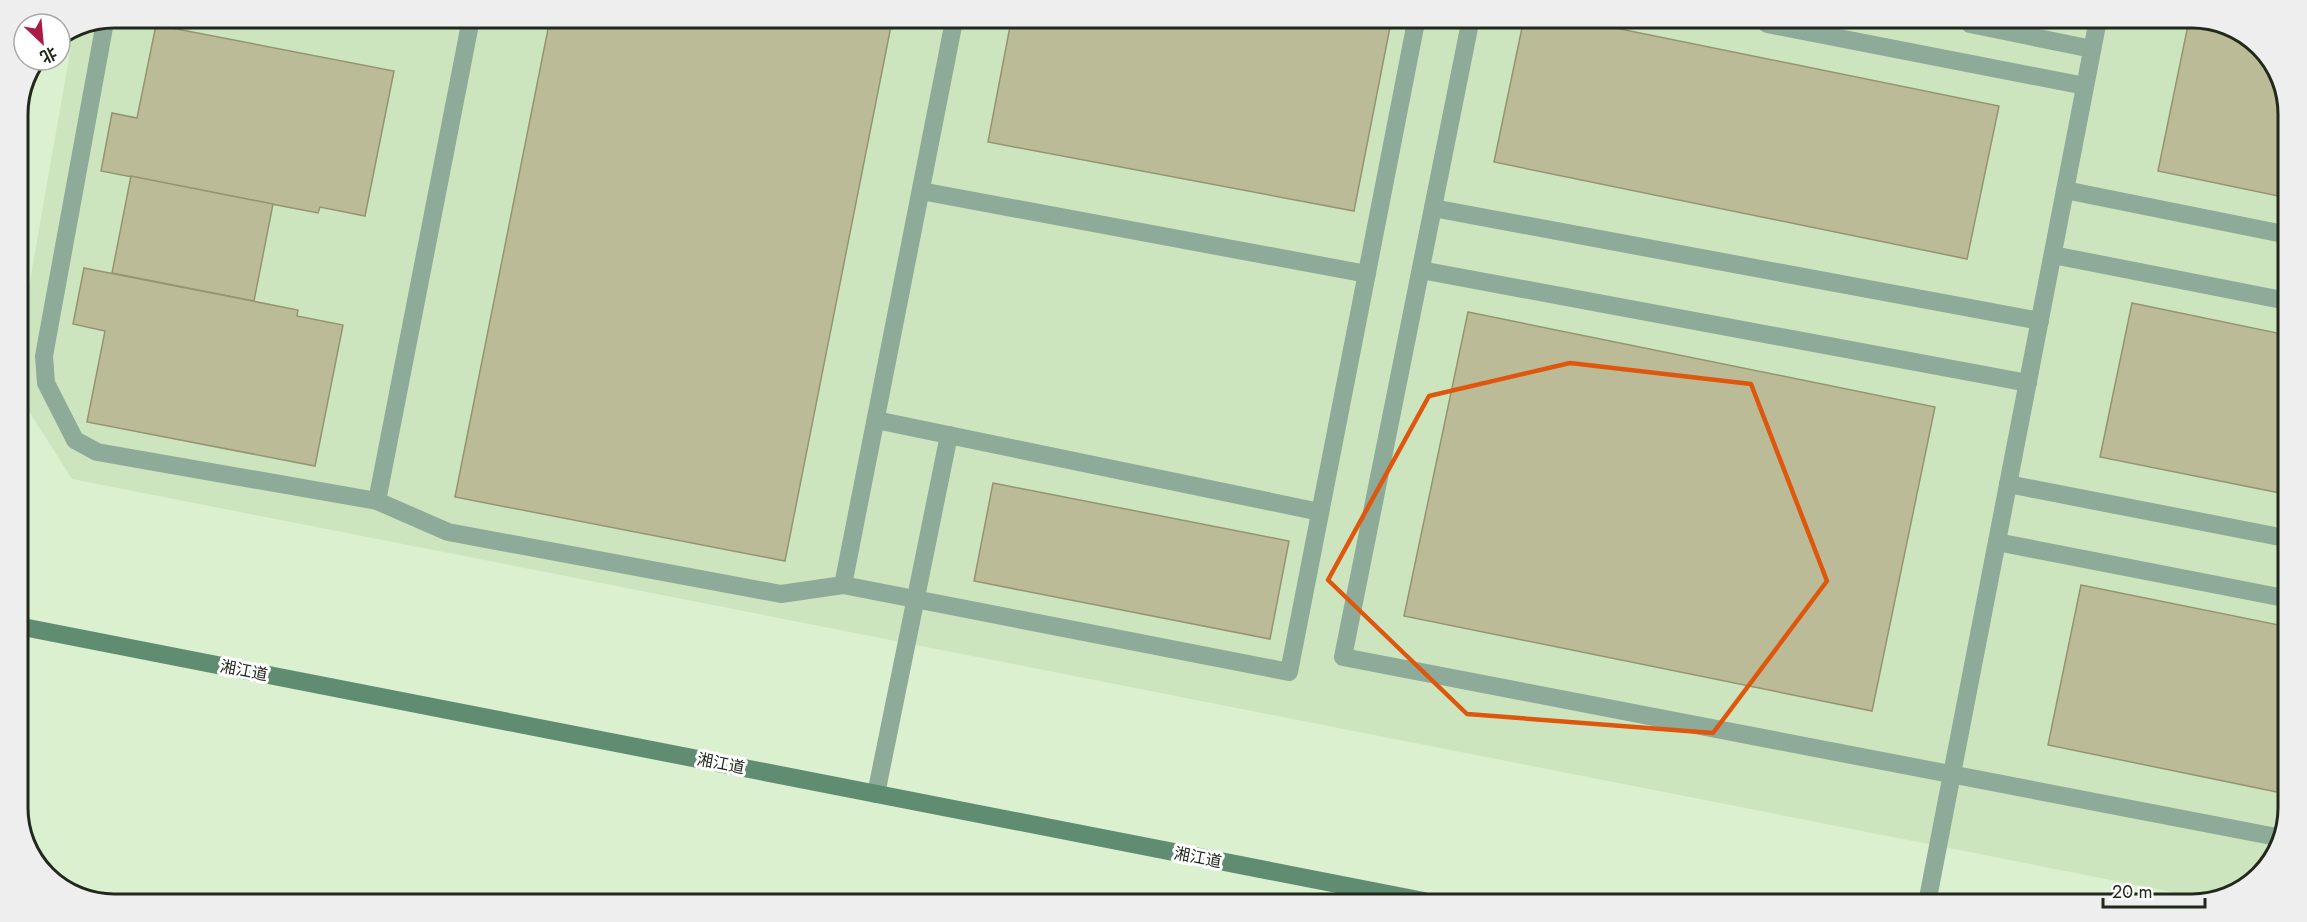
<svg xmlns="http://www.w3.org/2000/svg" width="2307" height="922" font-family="Jost,'Noto Sans SC',sans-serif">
	<rect width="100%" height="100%" fill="#dbf0ce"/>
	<path fill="#cde5be" d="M115 18 2229 25 2272 61 2289 109 2282 844 2246 887 2208 899 72 479 18 394V349L73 35Z"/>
	<g fill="#bbbc97" stroke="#949471" stroke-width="1.5">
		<path d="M550 19 892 21 785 561 455 497Z"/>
		<path d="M1011 21 1391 22 1354 211 988 142Z"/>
		<path d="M1523 23H1591L1999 106 1967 259 1494 162Z"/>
		<path d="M156 25 394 71 365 216 320 207 318 213 101 171 112 113 137 118Z"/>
		<path d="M2188 25H2229L2272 61 2289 109 2288 198 2158 171Z"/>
		<path d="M131 176 273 204 254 301 112 273Z"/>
		<path d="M84 268 298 310 297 316 343 325 315 466 87 422 105 331 73 324Z"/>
		<path d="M2132 303 2287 335 2285 494 2100 457Z"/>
		<path d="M1468 312 1935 407 1872 711 1404 616Z"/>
		<path d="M993 483 1289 541 1270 639 974 581Z"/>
		<path d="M2081 585 2284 626 2282 793 2048 745Z"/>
	</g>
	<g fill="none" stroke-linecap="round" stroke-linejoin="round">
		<g stroke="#8dab98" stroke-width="18">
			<path d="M105 22 44 356 46 383 75 440 97 452 377 501 448 532 781 594 843 585 1289 672 1416 22"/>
			<path d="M1470 23 1343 657 2282 838"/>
			<path d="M1767 24 2085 86"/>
			<path d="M1970 24 2092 49"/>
			<path d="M2065 190 2288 235"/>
			<path d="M921 191 1367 274"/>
			<path d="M1433 208 2040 321"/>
			<path d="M2053 255 2287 301"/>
			<path d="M1421 270 2028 383"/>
			<path d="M876 420 1320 512"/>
			<path d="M2008 484 2285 538"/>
			<path d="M377 501 471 19"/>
			<path d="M1997 542 2284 598"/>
			<path d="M843 585 954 21"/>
			<path d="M876 794 949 435"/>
			<path d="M1927 903 2097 25"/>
		</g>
		<path stroke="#608d72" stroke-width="18" d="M18 626 1424 901"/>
	</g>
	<path fill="none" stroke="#de570d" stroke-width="4.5" stroke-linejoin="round" d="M1570 363 1751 384 1827 581 1713 733 1467 714 1328 580 1429 396Z"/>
	<g text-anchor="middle" stroke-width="6" stroke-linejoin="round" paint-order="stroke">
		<g font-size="16" fill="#21291c" stroke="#fff">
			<text transform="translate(244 670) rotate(11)" y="6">湘江道</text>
			<text transform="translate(721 763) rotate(11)" y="6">湘江道</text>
			<text transform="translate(1198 857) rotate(11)" y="6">湘江道</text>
		</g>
	</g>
	<path d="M0 0H2307V922H0ZM114 28H2192A86 86 0 0 1 2278 114V808A86 86 0 0 1 2192 894H114A86 86 0 0 1 28 808V114A86 86 0 0 1 114 28Z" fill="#edeeed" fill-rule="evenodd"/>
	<path fill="none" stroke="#21291c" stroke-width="3" d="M114 28H2192A86 86 0 0 1 2278 114V808A86 86 0 0 1 2192 894H114A86 86 0 0 1 28 808V114A86 86 0 0 1 114 28Z"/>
	<g transform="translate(42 42) rotate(154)"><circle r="28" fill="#ffffff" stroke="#a6a9a4" stroke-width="1.5"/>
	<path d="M0-4.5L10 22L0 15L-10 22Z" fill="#ad1a46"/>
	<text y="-9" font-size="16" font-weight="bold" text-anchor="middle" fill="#21291c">北</text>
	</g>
	<path d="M2103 898v9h102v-9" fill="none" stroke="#21291c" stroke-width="3"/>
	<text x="2112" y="898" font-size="18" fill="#21291c" stroke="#ffffff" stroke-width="4.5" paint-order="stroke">20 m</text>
</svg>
